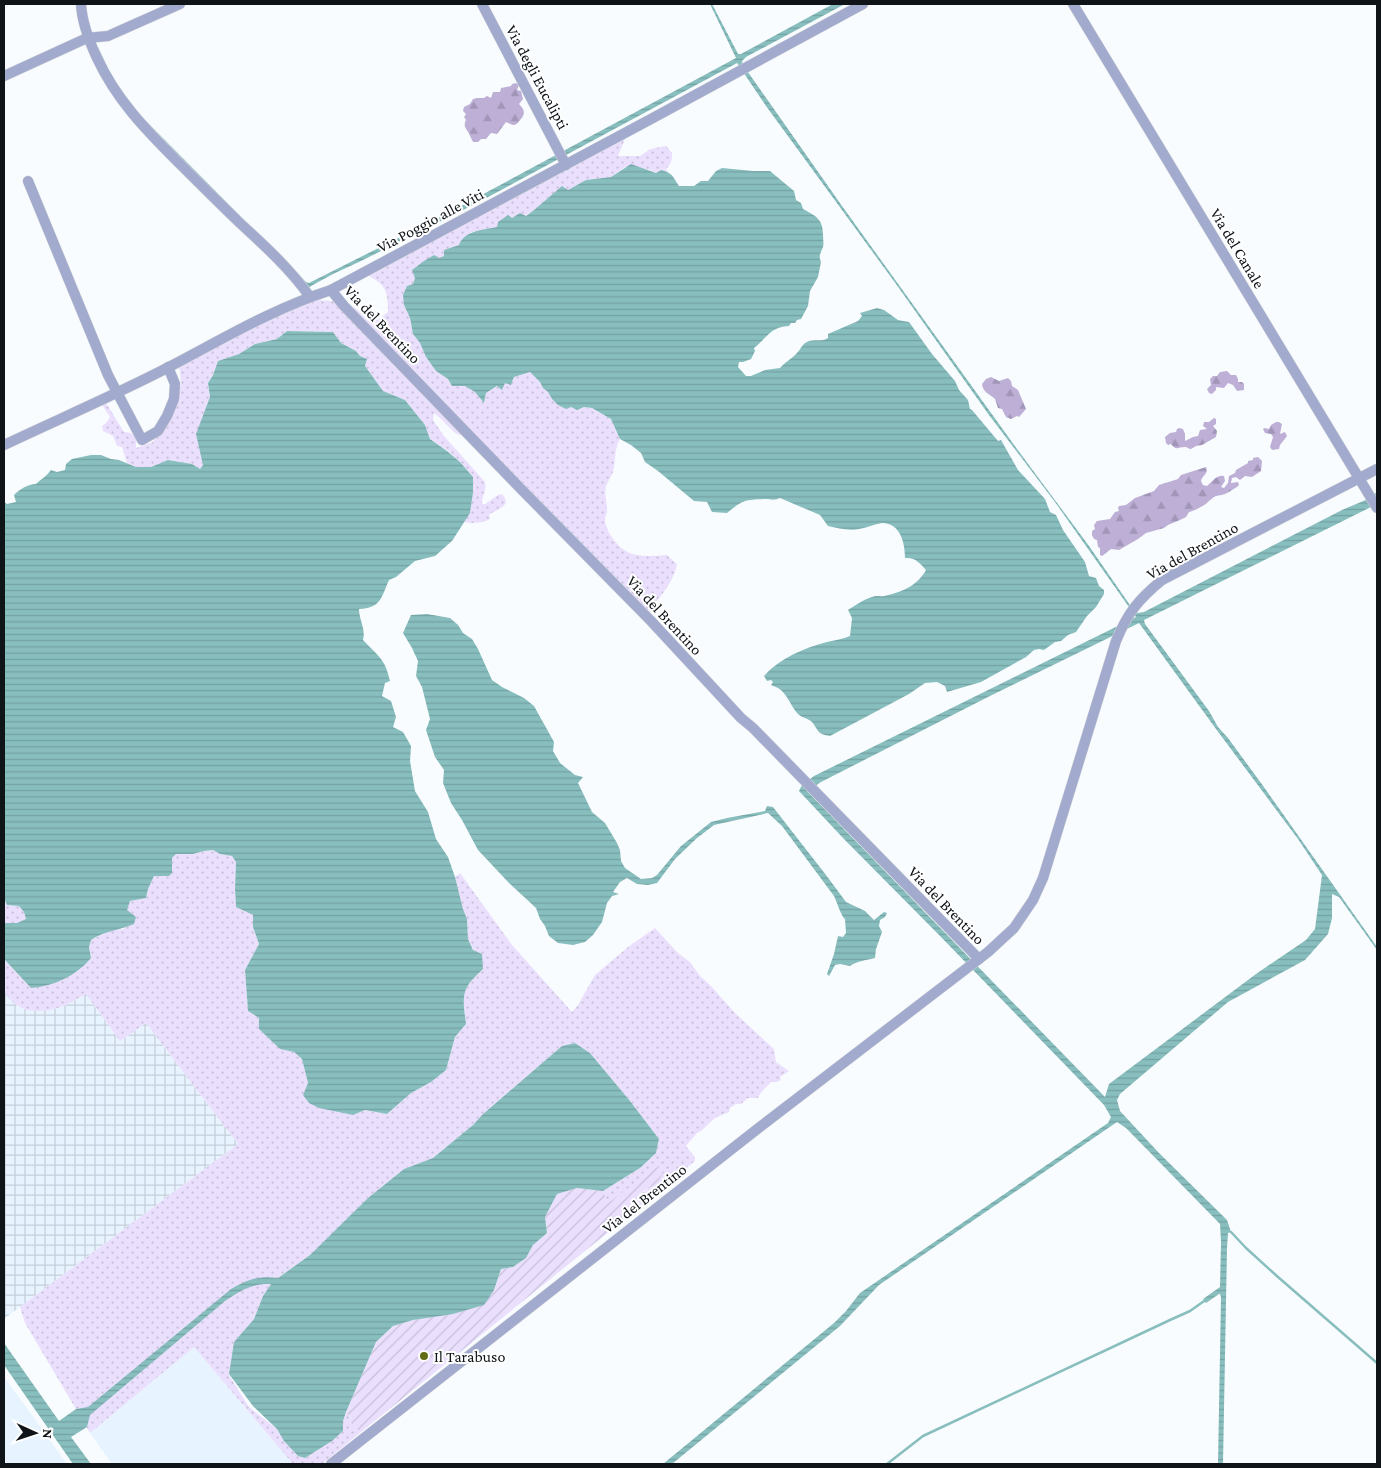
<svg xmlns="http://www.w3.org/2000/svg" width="1381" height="1468" font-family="'Crimson Pro',serif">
	<defs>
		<pattern id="industrial-grid" width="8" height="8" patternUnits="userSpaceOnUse" patternTransform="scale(1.25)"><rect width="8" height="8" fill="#e7f3fe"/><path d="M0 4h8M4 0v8" fill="none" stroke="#c5cfd9"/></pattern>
		<pattern id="grass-dots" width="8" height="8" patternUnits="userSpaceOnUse" patternTransform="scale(1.25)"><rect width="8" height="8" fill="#eae0fe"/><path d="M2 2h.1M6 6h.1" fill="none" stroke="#c8bfd9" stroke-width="1.8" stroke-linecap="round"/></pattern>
		<pattern id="forest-firs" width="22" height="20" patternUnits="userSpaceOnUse" patternTransform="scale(1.25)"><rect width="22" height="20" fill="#bdafd6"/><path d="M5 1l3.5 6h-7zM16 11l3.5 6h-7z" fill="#a196b7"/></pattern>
		<pattern id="garden-furrows" width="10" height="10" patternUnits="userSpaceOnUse" patternTransform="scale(1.25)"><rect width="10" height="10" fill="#eae0fe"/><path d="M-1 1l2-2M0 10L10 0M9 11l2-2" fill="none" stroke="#c8bfd9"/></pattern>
		<pattern id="water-rules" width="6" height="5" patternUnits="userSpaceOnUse" patternTransform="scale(1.25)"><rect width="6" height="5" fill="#88bebe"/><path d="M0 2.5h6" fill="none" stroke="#74a2a3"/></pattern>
	</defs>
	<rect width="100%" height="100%" fill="#f9fcfe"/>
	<g fill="#e7f3fe">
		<path d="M194 1347 293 1464H112L90 1433Z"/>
		<path d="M4 1377 21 1400 67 1464H4Z"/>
	</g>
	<path fill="url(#industrial-grid)" d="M4 989 16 1005 23 1009 39 1011 62 1007 86 994 120 1041 146 1023 238 1144 4 1319Z"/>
	<g fill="url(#grass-dots)">
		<path d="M624 134 625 139 618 156H640L650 149 666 146 672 153C672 161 671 164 666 169L669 172 661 170 656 173 650 170 625 167 611 177 586 180 568 190 550 196 534 210 525 216 498 227 471 232 459 245 445 250 444 256C433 261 417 273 413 284L407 286 404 305 410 318 413 334 420 343 426 357 436 371 448 379 452 386H465L475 392 484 403 486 393 505 382H513L514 377 530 372 540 382 543 388 548 391 552 399 577 410 584 407 592 408 611 419 620 439C614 449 616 460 613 472 611 477 608 481 606 486 604 494 607 501 607 509 608 512 605 516 605 520 606 533 620 551 633 554 644 557 656 556 667 555L677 564C674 583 657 600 646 615L523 491 519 495 467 438 455 433 441 419 434 413 433 420 444 436 485 482C487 492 482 494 482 504H485L498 495 502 494 505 498 506 503C501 510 495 510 489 515L490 519C483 523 473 524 464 522L470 513 473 493V477L460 462 448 451 430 439 425 425 405 400 383 391 365 366 366 359 360 356 356 351 341 343 333 332 287 331 277 339 255 344 239 354 218 361 213 374 208 383 210 397 206 409 203 465 200 469 192 464 169 460 151 467H136L127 463 122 447 117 446 113 436 103 431 102 426 106 423 110 417 99 400 103 398 124 432 131 433 136 437V448L153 442 180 400C177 394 176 391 181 386L180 370 175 364 319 294 322 301C332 299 339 304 347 303L358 310 368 321H372L379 319 388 312C388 287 384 284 363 273Z"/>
		<path d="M214 850 220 854 232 856 236 862 235 889 236 907 253 915V927L259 944 245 970 248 1011 259 1018V1029L280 1049 294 1052 302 1059 308 1083 340 1112 353 1115 365 1110 387 1114 411 1093 431 1082 446 1070 455 1037 466 1024C465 1013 461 998 467 987 470 981 478 974 483 969L468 939 467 919 463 909 455 877 460 873 512 945 572 1012 578 1005 595 975 628 947 655 928 678 953 690 962 700 976 711 986 735 1013 774 1049 776 1062 789 1071 780 1077 781 1080 777 1082H771C766 1088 761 1091 758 1098H748L741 1104H736L730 1108 729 1112 715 1118 701 1131 697 1133 686 1146 695 1157V1161L632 1213V1203L636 1197 648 1189 658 1166 608 1204 603 1191 640 1168 656 1153 659 1139 630 1101 590 1053 575 1043 562 1046 482 1115 473 1125 433 1158 404 1169 368 1198 310 1255 273 1281 263 1296 254 1319 234 1342 229 1375 249 1407 277 1429 284 1441 305 1458 332 1441 343 1431V1421L346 1412 360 1433 322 1464H293L194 1347 90 1433 25 1323 20 1307 238 1144 146 1023 120 1041 86 994C78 998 70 1004 61 1007 40 1014 15 1014 4 990 2 984 4 966 4 959L31 988C56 982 73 979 91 958L89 947 91 940 111 930 124 929 126 910 130 901 146 898 148 889 154 876H169L172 873V858L176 854H193L204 851Z"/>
		<path d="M4 898 7 905 19 906 24 912 26 919 17 923H4Z"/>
	</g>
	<g fill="url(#forest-firs)">
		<path d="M516 83 519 85 517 90 521 91 523 99 519 104C524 109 526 113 521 119 519 121 518 124 514 125 513 125 508 123 506 122L497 134 491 133 486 139H481L478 142H473C472 140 471 138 470 136 468 129 462 128 466 120L464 117 466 114 463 111 464 107 470 104 473 99 477 98H484L487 96 491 98 493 92H500L501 88 511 86 512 84Z"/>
		<path d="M1227 371 1231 375H1236L1238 379V382H1242L1244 384V390L1237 391 1233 385 1228 383 1224 388 1216 387V390L1212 394 1209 393 1207 389 1211 385 1210 379 1213 376H1217L1220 372Z"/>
		<path d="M991 377 999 381 1008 378 1011 381 1012 386 1018 390 1026 409 1019 417 1017 416 1011 419 1006 417 1002 409 998 408 995 399C989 393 983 393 982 384L986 379Z"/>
		<path d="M1214 418 1216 419V424L1213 426 1217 431 1216 437 1202 445 1196 446 1191 449C1189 449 1187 447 1185 447 1178 447 1176 451 1171 444L1168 445 1166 443 1165 437 1170 433 1176 432 1177 429 1179 428 1183 429 1185 434V441L1193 437 1198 436 1200 430 1207 429 1203 426 1204 422H1209Z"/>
		<path d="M1276 422H1279L1282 424 1280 434 1285 432 1287 436 1280 445 1279 449 1272 450 1270 447 1273 437 1271 434 1265 433 1263 429 1264 428 1269 429 1271 425Z"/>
		<path d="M1258 457 1262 461 1261 471 1252 477 1245 476 1240 480 1236 477 1232 478 1231 483 1238 482 1239 485 1237 487C1233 489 1231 491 1227 493 1224 495 1219 495 1216 496 1212 498 1212 499 1209 501 1206 505 1194 511 1189 512L1186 517 1180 520 1168 525 1164 528 1146 533 1138 539 1119 550 1111 549 1102 556 1100 555V548L1098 547 1097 540 1094 539 1092 535V531L1095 529 1094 525 1097 521 1110 519 1115 512 1119 511 1118 508 1119 506 1126 505 1135 498 1154 491 1159 485 1178 479 1181 475 1206 467C1209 474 1202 475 1201 481L1203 485 1207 486C1212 481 1218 474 1224 476L1225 481 1221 487 1224 488 1228 483 1229 476 1235 473 1236 470 1248 463V461L1253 460V458Z"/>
	</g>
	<path fill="url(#garden-furrows)" d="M658 1166 663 1169C662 1185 645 1188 636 1197 632 1201 632 1208 632 1213L360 1433 346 1412 376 1342 393 1326 413 1320 430 1317 494 1290 501 1269 513 1267 526 1258 533 1245 547 1233 545 1217 557 1194 577 1188 603 1191 608 1203Z"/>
	<g fill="url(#water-rules)" fill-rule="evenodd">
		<path d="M710 4H712L736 50 738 54H741L833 4H845L746 57 742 61 743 65 842 206 1017 449 1089 546 1132 608 1138 613 1144 612 1342 510 1368 499 1377 492V504L1144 620 1145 624 1209 711 1218 727 1228 738 1261 783 1377 947V950L1339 897 1332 894V918L1328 934 1305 960 1228 1002 1120 1094 1117 1100 1120 1111 1159 1153 1227 1220 1231 1232 1228 1233 1227 1248 1223 1464H1218L1221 1297 1220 1294H1219L1206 1303 1203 1299 1220 1287 1221 1242 1220 1224 1126 1128 1117 1122 879 1285 840 1326 672 1464H663L834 1323 846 1311 860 1293 1108 1123 1111 1117 1104 1105 942 938 843 838 799 791 802 785 814 776 1136 617 1055 502 989 415 896 284 766 106 737 63 477 203 361 261 333 274 311 286 308 289 268 245 128 104 114 85 96 48 98 47 116 85 137 112 306 282 309 283 448 213 736 58ZM1139 623 1216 729 1298 839 1322 875 1315 929 1306 940 1256 974 1109 1084 1105 1097 808 792 809 790 821 782 988 697Z"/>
		<path d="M631 164 656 173 661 170C673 173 673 177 679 186H694L701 181H708L716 171 722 168 753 171H770L794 191 796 200 801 203 803 209C816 216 823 219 823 235 823 239 824 243 823 247 821 253 818 255 821 262L818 277 810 291 808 306 801 319 797 320 795 323H791L789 326C770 327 767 338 754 348L755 351 751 359 743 362H739L738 367 746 376H751L765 370 780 368C785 362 790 360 795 355 801 350 801 344 809 341 815 339 822 342 828 338V334L858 321 862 316 860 313 877 308 884 310 898 320 909 322 932 354 955 381 959 390 968 400 970 409 972 410 998 441 1001 440 1018 470 1045 499 1050 512 1056 515 1063 530 1085 562 1089 576 1096 578 1099 586 1104 590V594L1096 607 1087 616 1076 632 1068 635 1061 641 1055 642 1044 650 1039 649 1034 650 1026 657 981 682 947 692 945 686 937 682 925 683 909 694 830 736C817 734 819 731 812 722 808 718 802 718 798 714 791 707 787 693 778 688 776 687 773 686 771 685L773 682 771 680 767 681 764 676C780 658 804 648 827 642 835 640 843 639 850 636L852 618 848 610C856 605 864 599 872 597 876 595 880 597 884 596 902 592 917 586 926 570 920 563 915 557 905 558 905 544 901 523 882 523 874 524 867 528 859 529 849 531 837 528 828 526L820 515 780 498C774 501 771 499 764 499 744 500 743 500 727 513L712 512 707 502 694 501 658 471 645 462 641 453 631 445 620 439 611 419 592 408 584 407 577 410 571 407 566 409 558 405 552 399 548 392 543 388 540 382 530 372 514 377 511 385 505 383 502 390 497 386 486 393 484 403 475 392 465 386H452L448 379 436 371 426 357 420 343 413 334 410 318 404 305 403 295 407 286 413 284 415 278 412 270 424 261 434 255 439 258 444 256V250L459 245C465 230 483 230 497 227L498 222 508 215 512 218 520 213 526 216 534 210 562 186 568 190 586 180 611 177Z"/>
		<path d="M287 331 333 332 341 343 356 351 360 356 367 359 365 366 383 391 405 400 425 425 430 439 447 451 460 462 473 477V493L470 513 452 541 435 556 415 561 396 577 389 580C381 598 381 608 359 609 359 620 366 629 363 640 378 656 385 658 390 681L385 683 382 696 391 701 396 717 393 727 403 732 411 746 410 761 415 791 428 812 436 839 448 857 455 877 463 909 467 919 468 939 473 950 482 954 483 969C478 974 470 981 467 987 461 998 465 1013 466 1024L455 1037 446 1070 431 1082 411 1093 387 1114 365 1110 353 1115 319 1108 309 1103 303 1095 308 1083 302 1059 294 1052 280 1049 259 1029V1018L248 1011 245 970 259 944 253 927V915L236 907 235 889 236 862 232 856 220 854 213 850 204 851 193 854H176L172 858V873L169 876H154L148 889 146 898 130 901 127 910 136 917 134 924C118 931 106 930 91 940L89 947 91 958C76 976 54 986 31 988L4 959V923H17L26 919 24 912 19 906 7 905 4 898V502L7 504 16 502 14 495C20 489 28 484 36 484 41 479 47 476 51 470L57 472 65 470 66 464 72 459 91 455H101L111 459 119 460 136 467H151L168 460 192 464 200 469 203 465 196 434 210 397 208 383 213 375 218 361 239 354 255 344 277 339Z"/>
		<path d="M427 614 450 618 458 625 463 633 472 639 478 649 492 680 502 687 524 698 534 706 554 742 553 751 560 763 575 775 583 777 578 783 592 812 605 823 617 843 620 850 621 861 625 868 641 879 652 878 657 875 681 846 711 822 727 818 760 812 765 811 767 806 773 807 826 875 846 902 865 911 874 920 884 912 887 913 885 917 880 920 879 926 882 932 876 949 875 958C867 960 857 961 850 966L840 964 835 965 829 976 827 974 834 954 838 936 843 937 846 933 845 919C841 916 837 902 834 896L782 826 768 813 714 825 697 838 675 859 657 883 648 885 637 884 627 878 620 882 613 892 619 894 612 896 607 903 602 922 593 935 585 942 573 945 558 943 549 936 545 926 540 919 536 908 509 883 478 850 462 820 451 803 443 783 444 770 435 757 426 730 430 719 422 687 416 676 418 661 412 648 403 633 411 615Z"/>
		<path d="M575 1043 590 1053 630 1101 659 1139 656 1153 640 1168 603 1191 577 1188 557 1194 545 1217 547 1233 533 1245 526 1258 513 1267 501 1269 494 1290 484 1305 453 1314 413 1320 393 1326 376 1342 346 1412 343 1421V1431L332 1441 305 1458 298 1456 284 1441 277 1429 253 1406 229 1374 234 1342 254 1319 263 1296 271 1284C252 1283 240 1291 225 1301L90 1415 87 1427 71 1437 91 1464H73L4 1365V1343L59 1421 76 1409 88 1407 231 1289C248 1280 258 1275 278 1278L310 1255 368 1198 404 1169 433 1158 473 1125 482 1115 562 1046Z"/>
	</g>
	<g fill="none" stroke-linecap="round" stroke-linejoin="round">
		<g stroke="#88bebe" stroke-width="2.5">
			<path d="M1231 1232 1246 1248 1278 1277 1377 1363"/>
			<path d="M887 1464 923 1436 1170 1320 1190 1311 1207 1299"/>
		</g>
		<defs>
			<g id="minor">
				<path d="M81 4C82 23 89 41 97 58 116 99 145 129 176 160 198 182 220 204 242 225 266 247 291 270 310 297"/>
				<path d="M482 4 566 165"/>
				<path d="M1073 4 1377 508"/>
				<path d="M4 76 87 38 108 36 180 4"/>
				<path d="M28 181 108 375 142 440 158 431 167 416 174 399 175 384 168 367"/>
				<path d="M331 290 344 306 523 491 651 621 741 718 753 728 979 959"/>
				<path d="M4 445C59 419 115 395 169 367 223 339 272 309 331 290L651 119 863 4"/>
				<path d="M331 1464 756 1130 988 952 1014 928 1033 900 1043 878 1116 641C1128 612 1139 599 1162 580L1377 469"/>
			</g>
		</defs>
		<use href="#minor" stroke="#d4d7d9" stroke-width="11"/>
		<use href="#minor" stroke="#a2aace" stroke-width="10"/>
	</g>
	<circle fill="#636c13" stroke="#fff" stroke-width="2" cx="424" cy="1356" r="5"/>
	<g text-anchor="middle" stroke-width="4" stroke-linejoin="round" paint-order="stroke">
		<g font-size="16" fill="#0f1418" stroke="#fff">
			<text transform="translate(538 77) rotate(62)" y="6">Via degli Eucalipti</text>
			<text transform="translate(430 220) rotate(-28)" y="6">Via Poggio alle Viti</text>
			<text transform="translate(1238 248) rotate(59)" y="6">Via del Canale</text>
			<text transform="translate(383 324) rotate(46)" y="6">Via del Brentino</text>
			<text transform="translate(1192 550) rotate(-29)" y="6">Via del Brentino</text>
			<text transform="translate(665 615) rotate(47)" y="6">Via del Brentino</text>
			<text transform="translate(947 905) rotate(46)" y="6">Via del Brentino</text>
			<text transform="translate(644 1198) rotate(-38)" y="6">Via del Brentino</text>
		</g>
		<g font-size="16" fill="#0f1418" stroke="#fff" text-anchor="start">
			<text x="434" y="1362">Il Tarabuso</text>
		</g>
	</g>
	<rect width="1381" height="1468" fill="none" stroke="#0f1418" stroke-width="10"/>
	<g transform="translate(35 1433) rotate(93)" stroke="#ffffff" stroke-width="4" paint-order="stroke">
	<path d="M0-4L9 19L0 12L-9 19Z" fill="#0f1418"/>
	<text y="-8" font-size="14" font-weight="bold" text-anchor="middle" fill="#0f1418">N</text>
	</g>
</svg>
